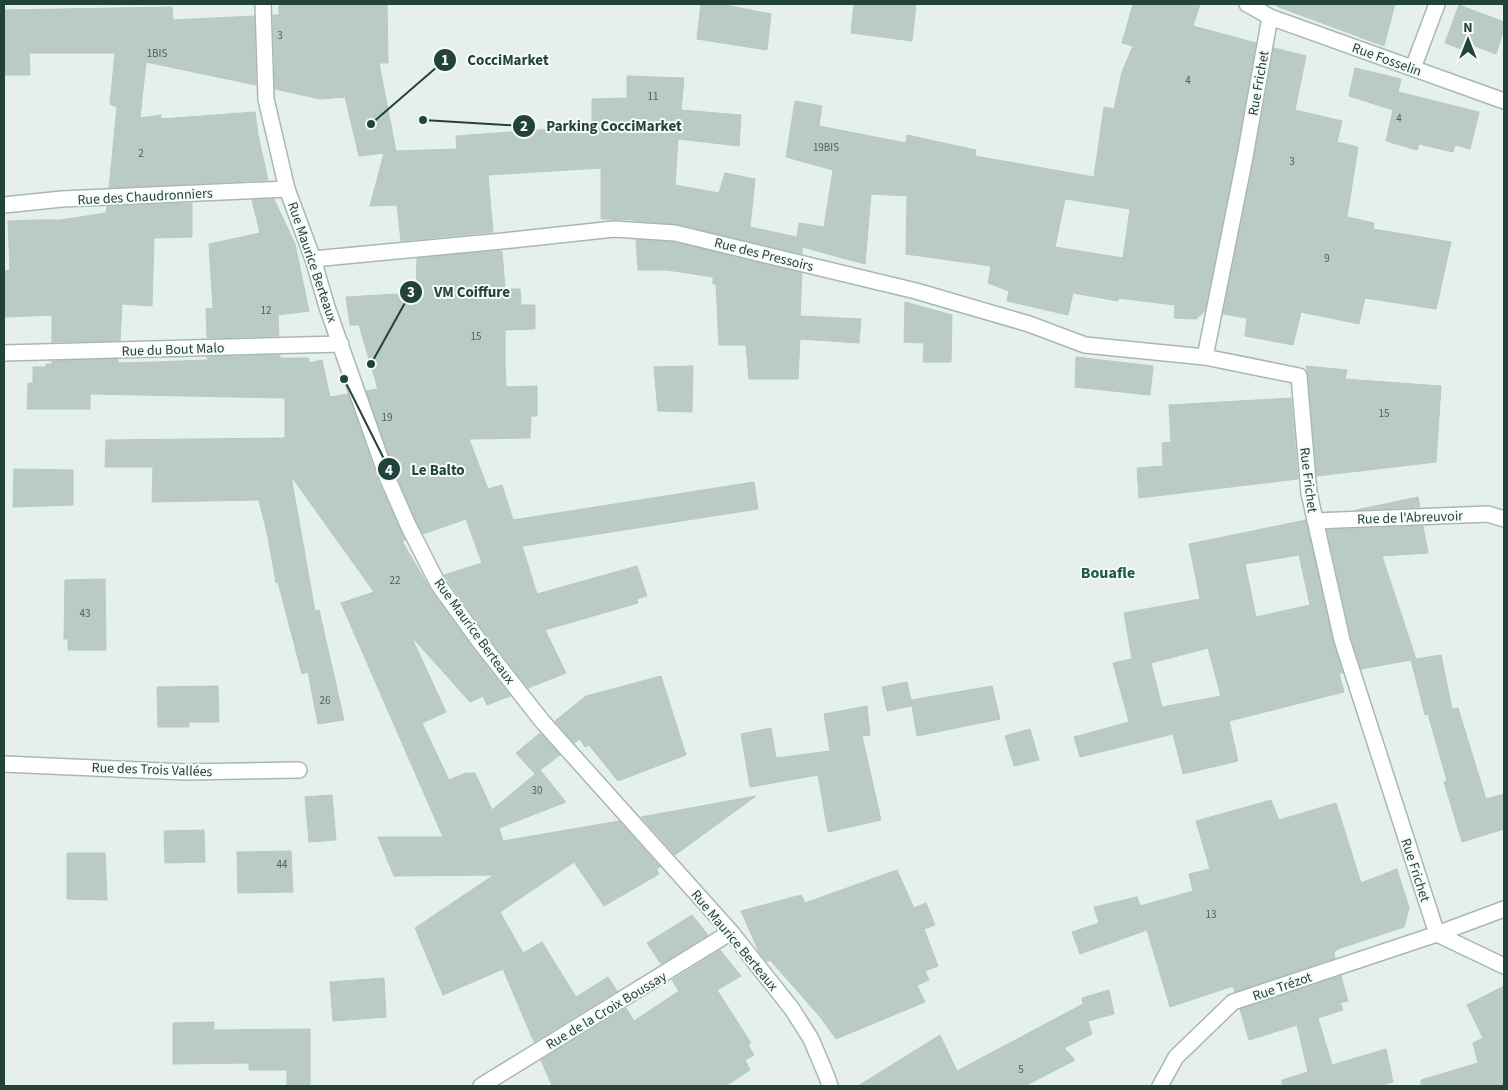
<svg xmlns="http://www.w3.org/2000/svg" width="1508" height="1090" font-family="'Source Sans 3',sans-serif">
	<rect width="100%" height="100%" fill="#e5efeb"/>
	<g fill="#bacac4" stroke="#b7cac2" fill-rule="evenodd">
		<path d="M279 4H387L388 63H379L396 151 457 149 456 136 592 126V99L627 98V76L684 78 681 110 741 115 739 146 678 139 675 185 719 193 725 173 755 179 750 227 797 237 799 223 824 227 833 170 786 157 795 101 822 106 819 126 906 143 907 135 976 150 975 156 1094 177 1104 107 1114 109 1122 72 1133 46 1122 43 1133 4H1200L1193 26 1256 43 1235 160 1205 311 1196 319 1174 318 1175 305 1118 298V301L1073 293 1068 315 1007 301 1009 291 988 283 991 266 906 254 907 196 871 194 865 264 802 247V254L677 224 635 221V220L601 219V168L488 175 493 232 401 241 397 205 370 206 384 153 359 156 345 97 320 99 275 89 273 15H279ZM1065 199 1130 209 1123 258 1055 247Z"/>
		<path d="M701 4H720L771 14 767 50 697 39Z"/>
		<path d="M854 4H916L912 41 851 33Z"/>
		<path d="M1277 4H1395L1384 46 1276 6Z"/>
		<path d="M1459 5 1504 22V29L1496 54 1472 45 1469 52 1445 43Z"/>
		<path d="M172 7 173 20 254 16 256 85 146 62 140 118 161 115V119L255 112 258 135 268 180 109 188 117 107 110 104 115 53H29L30 75H4V10Z"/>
		<path d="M1274 48 1306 56 1295 110 1342 121 1337 142 1358 147 1347 217 1374 223 1373 229 1451 242 1436 309 1365 298 1359 324 1301 312 1293 345 1245 336 1247 318 1223 314 1253 164Z"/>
		<path d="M1355 68 1401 79 1398 92 1479 112 1470 149 1455 145 1453 152 1419 144 1417 150 1386 141 1393 110 1349 96Z"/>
		<path d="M274 199 295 244 309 311 278 315 279 336 207 338 206 308 213 309 209 244 260 233 252 200Z"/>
		<path d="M192 203V237L154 238 152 306 122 304 120 341 52 342V315L4 317V271L10 270 8 221 36 220H60L106 213 107 206Z"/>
		<path d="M636 240 674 242 802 273 800 316 861 319 859 343 800 339 798 379H749L746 345H719L716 284H713V277L667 270H638Z"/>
		<path d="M495 251H502L505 289H520L521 305H535V329L505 330V363L506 387 537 386V416H531L530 438 469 439 488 489 502 485 513 520 754 482 758 509 522 546 537 594 637 566 647 596 637 599 638 603 545 630 566 673 528 688 487 636 444 575 482 563 466 519 423 534 416 521 396 474 366 391 378 389 359 325H350L346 297 416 293 417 258Z"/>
		<path d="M905 302 952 315 951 362H923L924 343 904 342Z"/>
		<path d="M280 355V358H308L310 363 322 360 330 397 348 394 378 481 405 540 402 541 430 589 473 648 510 696 487 705 483 696 470 702 411 636 446 712 422 723 449 780 466 773H475L492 810 535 774 516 753 540 733 560 755 540 770 566 802 499 828 503 841 619 821 660 867 656 869 659 874 604 906 574 862 500 912 523 953 542 942 576 997 608 977 617 991 534 1042 503 969 443 995 415 928 494 875 394 876 378 837H443L341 603 374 592 291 476 315 611 319 610 344 720 318 724 308 672 302 674 278 582 276 583 268 537 259 500 152 502 153 467H105L106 440 285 438V398L90 394V409H27L28 383H33V367H46V364H52V361L118 359V363L154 362 208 360 207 357Z"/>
		<path d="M1076 357 1153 366 1150 395 1075 387Z"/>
		<path d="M693 366 692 412 658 411 654 367Z"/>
		<path d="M1306 366 1347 370 1345 379 1441 386 1436 462 1317 476 1308 375Z"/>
		<path d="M1291 398 1298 479 1139 498 1137 468 1163 466 1162 443 1171 442 1169 405Z"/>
		<path d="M14 469 73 470V505L13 507Z"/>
		<path d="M1418 497 1420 507 1356 510Z"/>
		<path d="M1306 520 1333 642 1343 673H1339L1344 692 1229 721 1238 761 1183 774 1173 734 1080 757 1074 737 1129 722 1113 663 1132 659 1124 613 1200 599 1189 544ZM1299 555 1310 605 1256 617 1245 564ZM1208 648 1221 696 1162 707 1151 663Z"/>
		<path d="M1423 526 1428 553 1382 556 1416 659 1441 655 1452 709 1458 708 1486 799 1504 794V829L1462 842 1444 782 1447 781 1428 714 1425 715 1411 660 1361 669 1351 638 1327 530Z"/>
		<path d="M105 579 106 650H68V639H64L65 580Z"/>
		<path d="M661 676 686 755 618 781 589 745 585 747 580 739 574 743 555 721 586 696Z"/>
		<path d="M907 682 911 700 992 686 1000 719 917 736 912 706 887 711 882 687Z"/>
		<path d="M218 686 219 722H189V727H158L157 687Z"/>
		<path d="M867 706 870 735 862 736 881 820 828 832 818 775 750 787 741 734 771 728 776 758 830 751 824 714Z"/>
		<path d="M1030 729 1039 760 1014 766 1005 736Z"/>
		<path d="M332 795 336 840 309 842 305 797Z"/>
		<path d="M756 796 675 855 641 817Z"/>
		<path d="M1271 800 1279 820 1336 803 1361 883 1397 869 1409 908 1404 927 1338 949 1334 952 1335 958 1235 992 1233 986 1170 1007 1147 930 1080 954 1072 932 1099 923 1094 907 1137 897 1140 906 1193 891 1189 874 1210 869 1196 821Z"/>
		<path d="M204 830 205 862 165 863 164 831Z"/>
		<path d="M291 851 293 892 238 893 237 852Z"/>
		<path d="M67 853H105L107 900 67 899Z"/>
		<path d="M897 870 914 908 926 903 935 925 924 929 938 966 925 971 929 980 917 985 925 1002 836 1039 821 1018 770 960 767 962 760 954 741 911 801 895 805 903Z"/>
		<path d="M692 915 708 935 661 964 647 943Z"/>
		<path d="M720 950 741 976 717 990 751 1043 748 1045 754 1055 745 1060 750 1070 726 1086H552L541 1060 626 1008 634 1021 679 991 672 980Z"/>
		<path d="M1341 976 1348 1001 1340 1003 1343 1010 1318 1018 1332 1065 1386 1049 1393 1082 1380 1086H1282V1080L1308 1072 1297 1025 1249 1040 1240 1009Z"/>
		<path d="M384 978 386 1017 333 1021 330 982Z"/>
		<path d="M1504 986V1086H1421V1080L1478 1063 1473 1043 1483 1038 1467 1005Z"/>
		<path d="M1109 990 1114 1014 1088 1021 1092 1034 1064 1048 1075 1060 1025 1086H858L940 1035 957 1071 1083 1004 1082 998Z"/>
		<path d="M214 1022V1030L310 1029V1086H287V1070H249V1063L173 1064V1023Z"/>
	</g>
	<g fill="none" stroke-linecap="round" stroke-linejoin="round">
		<defs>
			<g id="minor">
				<path d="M263 4 266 99 287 189 313 259 327 307 387 477 408 525 438 584 480 642 542 721 731 932 792 1009 811 1039 827 1077 830 1086"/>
				<path d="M1247 4 1270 17 1504 101"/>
				<path d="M1413 68 1437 4"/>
				<path d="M4 205 62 199 287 189"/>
				<path d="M313 259 512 240 614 229 675 233 916 291 1029 324 1085 345 1205 357 1299 376 1309 493 1342 640 1437 934 1504 966"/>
				<path d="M4 353 341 344"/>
				<path d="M1205 357 1244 162 1270 17"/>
				<path d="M1315 521 1488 514 1504 519"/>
				<path d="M4 764 185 772 299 770"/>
				<path d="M481 1086 731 932"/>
				<path d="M1160 1086 1176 1057 1233 1002 1437 934 1504 909"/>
			</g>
		</defs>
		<use href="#minor" stroke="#a7b8b3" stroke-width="18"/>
		<use href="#minor" stroke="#fff" stroke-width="15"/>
	</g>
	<g text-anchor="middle" stroke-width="4" stroke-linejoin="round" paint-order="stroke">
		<g font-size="11" fill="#48655d">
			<text x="280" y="39">3</text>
			<text x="157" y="57">1BIS</text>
			<text x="1188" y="84">4</text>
			<text x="653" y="100">11</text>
			<text x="1399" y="122">4</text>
			<text x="826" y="151">19BIS</text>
			<text x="141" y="157">2</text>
			<text x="1292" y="165">3</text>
			<text x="1327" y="262">9</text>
			<text x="266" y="314">12</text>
			<text x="476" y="340">15</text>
			<text x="1384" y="417">15</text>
			<text x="387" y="421">19</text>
			<text x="395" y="584">22</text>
			<text x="85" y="617">43</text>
			<text x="325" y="704">26</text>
			<text x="537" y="794">30</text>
			<text x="282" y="868">44</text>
			<text x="1211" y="918">13</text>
			<text x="1021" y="1073">5</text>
		</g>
		<g font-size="14" fill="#22433b" stroke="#f6fbf9">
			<text transform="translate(1387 59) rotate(20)" y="5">Rue Fosselin</text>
			<text transform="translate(1258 83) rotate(-80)" y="5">Rue Frichet</text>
			<text transform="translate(145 196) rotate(-3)" y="5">Rue des Chaudronniers</text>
			<text transform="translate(764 254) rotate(14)" y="5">Rue des Pressoirs</text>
			<text transform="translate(313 262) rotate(71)" y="5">Rue Maurice Berteaux</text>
			<text transform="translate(173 349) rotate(-2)" y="5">Rue du Bout Malo</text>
			<text transform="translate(1309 480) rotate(83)" y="5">Rue Frichet</text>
			<text transform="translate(1410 517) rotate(-2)" y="5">Rue de l'Abreuvoir</text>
			<text transform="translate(475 631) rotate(54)" y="5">Rue Maurice Berteaux</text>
			<text transform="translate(152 769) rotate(2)" y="5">Rue des Trois Vallées</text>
			<text transform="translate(1416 870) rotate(72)" y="5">Rue Frichet</text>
			<text transform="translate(735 940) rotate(50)" y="5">Rue Maurice Berteaux</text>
			<text transform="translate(1282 986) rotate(-19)" y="5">Rue Trézot</text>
			<text transform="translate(606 1010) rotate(-31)" y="5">Rue de la Croix Boussay</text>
		</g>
		<g font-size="16" font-weight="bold" fill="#1c584b" stroke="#f6fbf9">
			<text x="1108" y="578">Bouafle</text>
		</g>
	</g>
	<path fill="none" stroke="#22433b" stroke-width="2" d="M371 124L445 60M423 120L524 126M371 364L411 292M344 379L389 469"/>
	<g fill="#22433b" stroke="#f6fbf9" stroke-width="2">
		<circle cx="371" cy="124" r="5"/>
		<circle cx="423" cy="120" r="5"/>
		<circle cx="371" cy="364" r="5"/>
		<circle cx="344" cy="379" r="5"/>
		<circle cx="445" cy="60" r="12"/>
		<circle cx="524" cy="126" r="12"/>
		<circle cx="411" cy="292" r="12"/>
		<circle cx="389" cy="469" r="12"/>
	</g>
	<g font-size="15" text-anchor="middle" font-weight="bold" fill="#fff">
		<text x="445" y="65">1</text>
		<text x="524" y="131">2</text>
		<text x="411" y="297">3</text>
		<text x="389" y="475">4</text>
	</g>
	<g font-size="15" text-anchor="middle" font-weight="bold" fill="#22433b" stroke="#f6fbf9" stroke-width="4" stroke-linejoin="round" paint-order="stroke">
		<text x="508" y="65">CocciMarket</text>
		<text x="614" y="131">Parking CocciMarket</text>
		<text x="472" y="297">VM Coiffure</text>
		<text x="438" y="475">Le Balto</text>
	</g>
	<rect width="1508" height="1090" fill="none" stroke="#22433b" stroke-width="10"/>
	<g transform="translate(1468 40)" stroke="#f6fbf9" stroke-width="4" paint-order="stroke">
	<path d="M0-4L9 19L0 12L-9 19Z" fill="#22433b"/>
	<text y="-8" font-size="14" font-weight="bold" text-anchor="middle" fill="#22433b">N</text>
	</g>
</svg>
